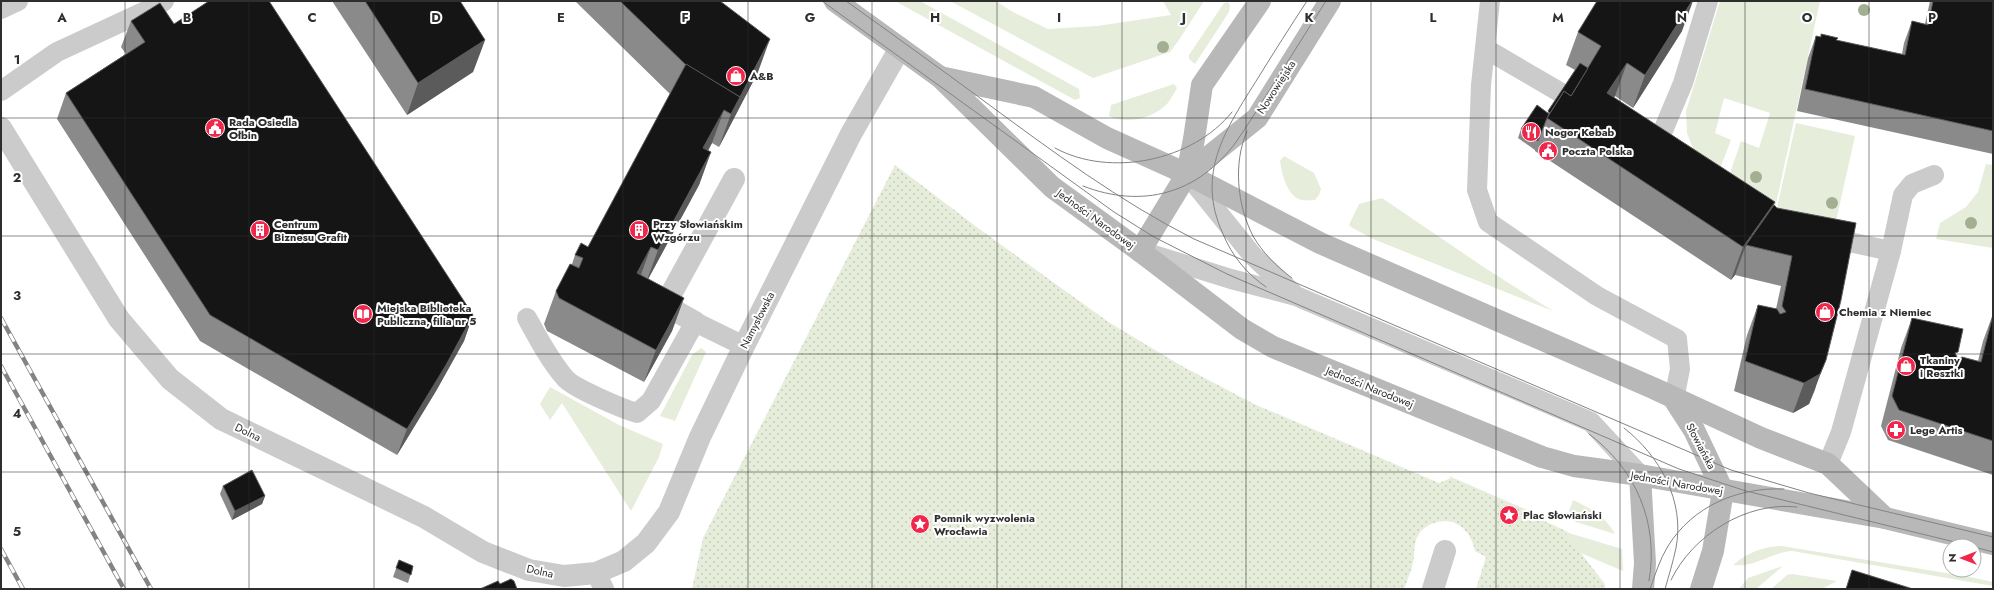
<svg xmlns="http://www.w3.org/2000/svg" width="1994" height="590" font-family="Jost,sans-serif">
	<defs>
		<pattern id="park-dots" width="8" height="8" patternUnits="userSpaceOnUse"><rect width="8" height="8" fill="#e6eddb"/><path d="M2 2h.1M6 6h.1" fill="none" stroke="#c6ccbc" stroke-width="1.8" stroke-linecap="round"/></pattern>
	</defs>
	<rect width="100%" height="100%" fill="#fff"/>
	<g fill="#e6eddb">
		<path d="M895 1H920L1079 89 1080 98 1075 100Z"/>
		<path d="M950 1H996L1011 11 1048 29 1097 26 1171 15 1163 1H1204L1179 40 1170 52 1093 78Z"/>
		<path d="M1720 1H1820L1774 213 1727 182 1741 141 1759 148 1770 113 1724 98 1715 133 1731 140 1719 171 1695 154 1687 133 1686 111Z"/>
		<path d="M1228 2 1230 5 1229 12 1195 64 1189 59V55L1224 3Z"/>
		<path d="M1174 84 1177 88C1174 93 1171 99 1167 104 1154 118 1126 125 1109 116L1111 105Z"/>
		<path d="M1796 123 1855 136 1836 221 1776 212Z"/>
		<path d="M1284 156 1314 173 1321 189 1319 195 1315 200C1311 200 1306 201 1302 200 1287 197 1282 174 1280 161Z"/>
		<path d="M1986 164 1993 165V248L1936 239 1940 223 1966 207 1978 192Z"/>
		<path d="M1382 198 1485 268 1553 311 1373 239 1351 227 1349 225 1359 204Z"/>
		<path d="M701 348 706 352 675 421 660 416 692 355Z"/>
		<path d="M550 387 619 425 663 444 659 457 631 511 562 403 550 420 540 404Z"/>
		<path d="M1449 476 1534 513 1531 522 1464 498Z"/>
		<path d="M1573 500C1590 508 1606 517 1615 534L1576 522 1567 517Z"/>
		<path d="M1562 529 1569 533 1622 549 1623 571 1564 546 1559 535Z"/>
		<path d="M1782 546 1970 577 1993 582V586L1792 551C1772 552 1754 568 1733 565 1749 552 1762 547 1782 546Z"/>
		<path d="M1783 566 1756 589H1739L1748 578Z"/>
		<path d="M1792 574 1837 581 1822 589H1771L1787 575Z"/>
	</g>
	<path fill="url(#park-dots)" d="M895 165 982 231 1110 323 1180 365 1254 404 1439 483 1451 478 1562 529 1605 584V589H1476L1486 557 1475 551C1471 531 1456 515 1434 523 1428 525 1421 529 1418 536 1413 543 1415 555 1413 563 1411 572 1407 580 1404 589H692L703 538Z"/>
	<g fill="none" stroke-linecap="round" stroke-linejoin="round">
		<g stroke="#cbcbcb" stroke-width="20">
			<path d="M1490 1 1481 85 1477 190 1488 222 1597 296 1677 339 1680 369 1674 399"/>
			<path d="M1 9 18 1"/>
			<path d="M1486 49 1563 94"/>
			<path d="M1 91 57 52 152 8 164 1"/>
			<path d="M1648 140 1657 145 1683 83 1708 1"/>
			<path d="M1187 174 1253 256 1293 293"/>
			<path d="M1826 237 1891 251"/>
			<path d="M1144 252 1231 279 1296 296 1591 422 1640 475"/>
			<path d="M527 318C538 338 550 361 565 378 573 388 623 409 637 413L651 401 695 322 744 346"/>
			<path d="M1828 464 1841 432 1891 251 1903 195 1912 184 1934 175"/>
			<path d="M596 573 604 589"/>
		</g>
		<g stroke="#cbcbcb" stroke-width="22">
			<path d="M1 128 119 319 170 379 221 419 424 517 483 552 529 570 564 576 596 573 624 561 646 543 669 512 700 437 744 346 851 134 900 48"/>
			<path d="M695 322 665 305 734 179"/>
			<path d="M1433 589 1445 551"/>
		</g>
		<g stroke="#b8b8b8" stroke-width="22">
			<path d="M835 1 940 77 1052 187 1140 251 1242 329 1273 347 1542 457 1574 466 1640 475 1885 518 1993 544"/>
			<path d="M940 77 1034 97 1107 138 1187 174 1320 243 1653 388 1761 438 1828 464 1885 518"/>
			<path d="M1187 174 1257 118 1330 1"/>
			<path d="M1140 251 1187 174 1194 139 1202 85 1260 1"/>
			<path d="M1674 399 1694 430 1723 491 1713 551 1701 589"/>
			<path d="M1640 475 1645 563 1643 589"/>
		</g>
		<g stroke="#838383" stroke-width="1">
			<path d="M822 1 1114 212 1154 237 1227 274 1679 469 1746 491 1971 546"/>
			<path d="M846 1C892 34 938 67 984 101 1052 151 1119 201 1194 239L1731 470 1809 493 1993 537"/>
			<path d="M1247 131C1233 163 1237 205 1253 236 1262 252 1277 267 1292 278"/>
			<path d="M1055 148C1110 178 1193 161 1232 112"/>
			<path d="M1083 186C1142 209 1198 194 1236 142 1248 125 1258 108 1269 91 1288 61 1307 31 1326 1"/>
			<path d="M1266 287C1247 274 1232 256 1223 234 1195 173 1226 129 1258 78 1274 52 1290 27 1307 1"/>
			<path d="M1624 428C1660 456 1685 501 1676 548 1673 562 1669 575 1665 589"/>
			<path d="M1589 434C1636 469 1659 523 1649 581"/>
			<path d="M1974 547 1993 552"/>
			<path d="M1671 580C1692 536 1746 501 1797 507"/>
			<path d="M1650 589C1655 575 1660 559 1668 546 1693 506 1738 487 1784 489"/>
		</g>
		<defs>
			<g id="rail">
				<path d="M1 318 151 589"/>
				<path d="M1 366 124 589"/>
				<path d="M1 549 23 589"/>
			</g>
		</defs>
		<use href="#rail" stroke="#838383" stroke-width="4.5"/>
		<use href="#rail" stroke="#fff" stroke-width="3" stroke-dasharray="9" stroke-linecap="butt"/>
	</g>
	<g fill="#a3af92">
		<circle cx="1864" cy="10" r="6"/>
		<circle cx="1163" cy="47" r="6"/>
		<circle cx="1756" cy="177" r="6"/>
		<circle cx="1832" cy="203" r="6"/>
		<circle cx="1971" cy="223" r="6"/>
	</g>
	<g fill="#8a8a8a">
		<path d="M332 1H460L485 40 473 72 407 115Z"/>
		<path d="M575 1H720L758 72 719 147 712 143 708 151 711 152 699 185 648 279 684 298 672 331 644 382 547 331 544 324 556 291 572 264 575 255 588 247 670 94Z"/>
		<path d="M1930 1H1993V154L1797 111 1808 58 1816 36 1902 54 1904 43 1912 21 1925 24Z"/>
		<path d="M131 21 174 24 473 315 464 341 436 391 397 455 200 341 57 119 66 93 126 54 121 47Z"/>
		<path d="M1682 31 1633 108 1615 96 1614 97 1774 205 1777 208 1856 223 1815 390 1809 404 1793 413 1734 391 1747 335 1758 305 1776 309 1781 286 1735 275 1731 280 1535 151V150L1518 138 1521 129 1547 113 1575 70 1566 65 1578 32Z"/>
		<path d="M1993 314V475L1888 440 1881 426 1901 348 1912 318 1958 359 1978 361 1983 341Z"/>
		<path d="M223 486 265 496 262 504 232 520 220 494Z"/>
		<path d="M399 560 413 566 408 583 393 577Z"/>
	</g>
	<g fill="#5b5b5b">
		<path d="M1692 1H1693L1682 31 1633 108 1645 75Z"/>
		<path d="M770 39 758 72 719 147 731 114Z"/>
		<path d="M485 40 473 72 407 115 418 83Z"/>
		<path d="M1627 63 1615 96 1595 126 1607 93Z"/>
		<path d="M724 110 712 143 691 181 703 148Z"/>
		<path d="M711 152 699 185 646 283 658 250Z"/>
		<path d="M1775 202 1763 235 1746 245 1735 275 1731 280 1743 247Z"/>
		<path d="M651 247 639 280 637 273Z"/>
		<path d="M684 298 672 331 644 382 656 350Z"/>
		<path d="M473 315 464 341 436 391 397 455 407 429Z"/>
		<path d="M1826 360 1809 404 1793 413 1804 383Z"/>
		<path d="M265 496 262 504 232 520 235 511Z"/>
	</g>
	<g fill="#151515" stroke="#5b5b5b">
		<path d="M209 1H269L473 315 446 365 407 429 210 315 66 93 145 42 131 21 160 3 174 24Z"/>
		<path d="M365 1H460L485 40 418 83Z"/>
		<path d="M620 1H720L770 39 740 97 686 65Z"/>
		<path d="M1597 1H1692L1645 75 1627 63 1607 93 1775 202 1743 247 1547 118 1564 91 1571 96 1601 46 1578 32Z"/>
		<path d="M1933 1H1993V131L1805 89 1816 36 1821 37V34L1838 38 1836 40 1905 55 1912 21 1928 25Z"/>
		<path d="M1580 63 1588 68 1571 96 1564 91 1550 113 1548 111Z"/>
		<path d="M686 64 740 97 731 114 724 110 703 148 711 152 658 250 651 247 637 273 684 298 656 350 559 298 556 291 570 264 579 268 583 258 575 255 581 243 588 247Z"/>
		<path d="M1537 105 1549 114 1547 118 1538 141 1521 129Z"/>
		<path d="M1774 205 1777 208 1856 223 1841 300 1826 360 1820 374 1804 383 1745 361 1758 305 1777 309 1780 314 1786 312 1782 306 1792 256 1746 245Z"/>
		<path d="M1993 315V441L1899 410 1892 396 1912 318 1963 329 1958 352 1955 353 1958 359 1962 357 1981 362Z"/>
		<path d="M252 470 265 496 235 511 223 486Z"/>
		<path d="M399 560 413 566 411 575 396 568Z"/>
		<path d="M1852 570 1913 589H1846Z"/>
		<path d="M511 579 514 581 517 589H480L498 581 500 584Z"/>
	</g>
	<path fill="none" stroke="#2e2e2e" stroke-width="1" stroke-opacity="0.55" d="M125 1V589M249 1V589M374 1V589M498 1V589M623 1V589M748 1V589M872 1V589M997 1V589M1122 1V589M1246 1V589M1371 1V589M1496 1V589M1620 1V589M1745 1V589M1869 1V589M1 118H1993M1 236H1993M1 354H1993M1 472H1993"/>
	<defs>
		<symbol id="shop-disc" viewBox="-11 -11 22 22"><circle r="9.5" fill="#f0264b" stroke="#fff"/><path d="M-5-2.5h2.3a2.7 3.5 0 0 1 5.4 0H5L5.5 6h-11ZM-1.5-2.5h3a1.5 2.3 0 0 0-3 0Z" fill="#fff"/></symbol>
		<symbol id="civic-disc" viewBox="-11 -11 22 22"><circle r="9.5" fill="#f0264b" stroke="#fff"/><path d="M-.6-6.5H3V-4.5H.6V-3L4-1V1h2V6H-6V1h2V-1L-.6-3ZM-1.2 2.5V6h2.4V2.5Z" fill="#fff"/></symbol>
		<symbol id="restaurant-disc" viewBox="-11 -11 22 22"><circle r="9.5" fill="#f0264b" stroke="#fff"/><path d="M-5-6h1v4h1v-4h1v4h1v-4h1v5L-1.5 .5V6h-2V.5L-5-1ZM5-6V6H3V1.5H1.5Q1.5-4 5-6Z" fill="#fff"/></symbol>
		<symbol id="building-disc" viewBox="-11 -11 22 22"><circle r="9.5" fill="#f0264b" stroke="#fff"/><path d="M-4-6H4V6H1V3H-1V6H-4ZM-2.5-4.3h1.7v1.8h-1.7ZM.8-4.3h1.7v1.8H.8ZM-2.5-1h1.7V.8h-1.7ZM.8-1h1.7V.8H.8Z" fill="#fff"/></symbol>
		<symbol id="library-disc" viewBox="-11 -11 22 22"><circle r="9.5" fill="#f0264b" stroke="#fff"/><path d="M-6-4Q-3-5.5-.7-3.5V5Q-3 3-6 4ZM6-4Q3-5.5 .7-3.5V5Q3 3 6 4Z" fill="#fff"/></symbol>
		<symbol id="pharmacy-disc" viewBox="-11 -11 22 22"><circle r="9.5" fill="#f0264b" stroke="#fff"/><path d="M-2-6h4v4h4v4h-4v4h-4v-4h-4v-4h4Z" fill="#fff"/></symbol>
		<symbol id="sight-disc" viewBox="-11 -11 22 22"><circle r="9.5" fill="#f0264b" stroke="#fff"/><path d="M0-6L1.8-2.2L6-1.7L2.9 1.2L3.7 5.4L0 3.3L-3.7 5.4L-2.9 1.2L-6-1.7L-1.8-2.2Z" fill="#fff"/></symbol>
	</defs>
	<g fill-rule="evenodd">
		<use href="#shop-disc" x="725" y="65" width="22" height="22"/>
		<use href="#civic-disc" x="204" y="117" width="22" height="22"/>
		<use href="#restaurant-disc" x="1520" y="121" width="22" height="22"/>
		<use href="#civic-disc" x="1537" y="140" width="22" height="22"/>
		<use href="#building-disc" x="249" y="219" width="22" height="22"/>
		<use href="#building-disc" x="628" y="219" width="22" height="22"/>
		<use href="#shop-disc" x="1814" y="301" width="22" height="22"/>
		<use href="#library-disc" x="352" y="303" width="22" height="22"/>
		<use href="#shop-disc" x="1895" y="355" width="22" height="22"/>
		<use href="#pharmacy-disc" x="1885" y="419" width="22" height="22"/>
		<use href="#sight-disc" x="1498" y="504" width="22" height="22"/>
		<use href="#sight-disc" x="909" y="513" width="22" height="22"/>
	</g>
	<g text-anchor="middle" stroke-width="4" stroke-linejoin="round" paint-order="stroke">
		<g font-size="11" font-weight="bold" fill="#2e2e2e" stroke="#fff" text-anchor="start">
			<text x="750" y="80">A&amp;B</text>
			<text x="229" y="126">Rada Osiedla<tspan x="229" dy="13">Ołbin</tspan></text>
			<text x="1545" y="136">Nogor Kebab</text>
			<text x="1562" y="155">Poczta Polska</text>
			<text x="274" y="228">Centrum<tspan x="274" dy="13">Biznesu Grafit</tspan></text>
			<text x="653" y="228">Przy Słowiańskim<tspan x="653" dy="13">Wzgórzu</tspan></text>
			<text x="377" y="312">Miejska Biblioteka<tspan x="377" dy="13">Publiczna, filia nr 5</tspan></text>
			<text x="1839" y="316">Chemia z Niemiec</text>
			<text x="1920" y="364">Tkaniny<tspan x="1920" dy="13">i Resztki</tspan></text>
			<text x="1910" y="434">Lege Artis</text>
			<text x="1523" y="519">Plac Słowiański</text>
			<text x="934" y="522">Pomnik wyzwolenia<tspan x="934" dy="13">Wrocławia</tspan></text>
		</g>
		<g font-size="11" fill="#2e2e2e" stroke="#fff">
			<text transform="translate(1276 87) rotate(-57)" y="4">Nowowiejska</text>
			<text transform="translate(1096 219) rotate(36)" y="4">Jedności Narodowej</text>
			<text transform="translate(757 320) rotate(-63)" y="4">Namysłowska</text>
			<text transform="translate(1370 387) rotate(22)" y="4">Jedności Narodowej</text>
			<text transform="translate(248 432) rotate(26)" y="4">Dolna</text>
			<text transform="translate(1701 446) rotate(62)" y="4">Słowiańska</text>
			<text transform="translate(1677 483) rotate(10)" y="4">Jedności Narodowej</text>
			<text transform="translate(540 571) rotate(12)" y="4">Dolna</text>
		</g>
	</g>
	<g font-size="13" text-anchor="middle" font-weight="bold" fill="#2e2e2e" stroke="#fff" stroke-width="4" stroke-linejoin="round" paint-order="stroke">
		<text x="62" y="22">A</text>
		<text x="187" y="22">B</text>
		<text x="312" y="22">C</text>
		<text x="436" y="22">D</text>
		<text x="561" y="22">E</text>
		<text x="685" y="22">F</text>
		<text x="810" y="22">G</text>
		<text x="935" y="22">H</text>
		<text x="1059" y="22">I</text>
		<text x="1184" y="22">J</text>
		<text x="1309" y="22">K</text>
		<text x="1433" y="22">L</text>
		<text x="1558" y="22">M</text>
		<text x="1682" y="22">N</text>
		<text x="1807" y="22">O</text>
		<text x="1932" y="22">P</text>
		<text x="17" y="64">1</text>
		<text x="17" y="182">2</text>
		<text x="17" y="300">3</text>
		<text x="17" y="418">4</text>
		<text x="17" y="536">5</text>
	</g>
	<rect width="1994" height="590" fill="none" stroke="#2e2e2e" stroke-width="4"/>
	<g transform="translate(1962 558) rotate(270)"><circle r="19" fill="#ffffff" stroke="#ababab"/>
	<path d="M0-3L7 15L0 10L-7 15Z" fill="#f0264b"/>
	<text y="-6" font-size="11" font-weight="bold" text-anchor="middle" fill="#2e2e2e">N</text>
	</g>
</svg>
